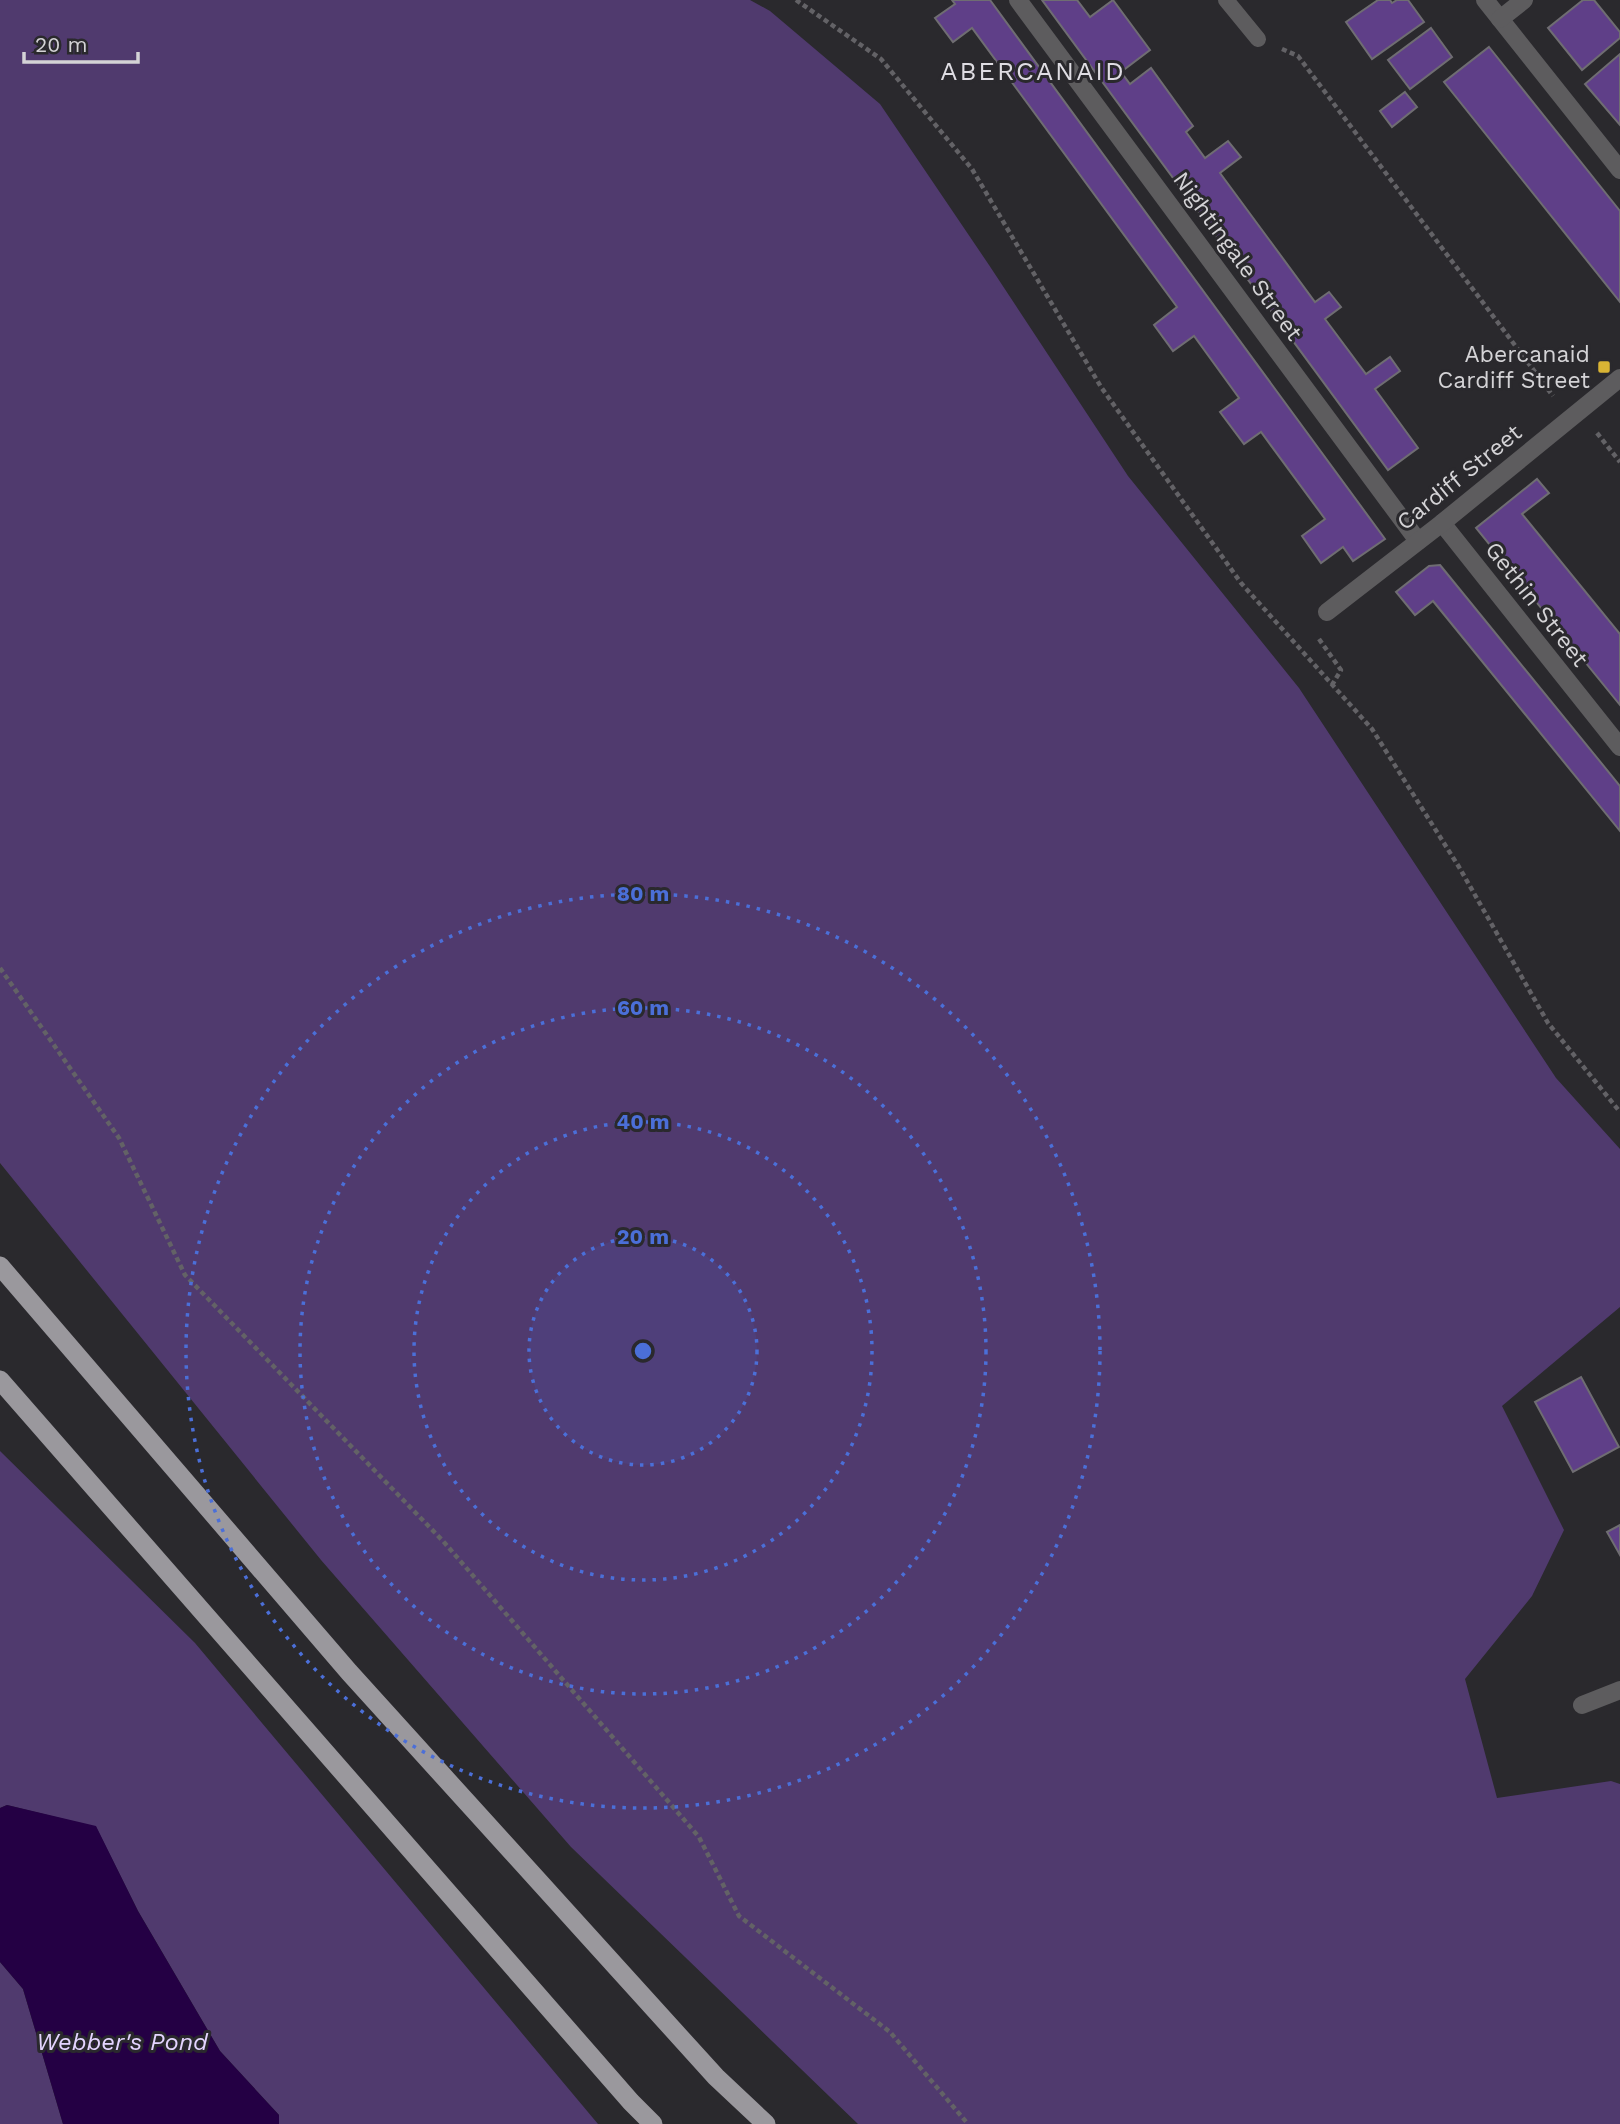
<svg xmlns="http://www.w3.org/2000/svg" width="1620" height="2124" font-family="'Work Sans',sans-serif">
	<rect width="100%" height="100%" fill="#2a292d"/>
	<g fill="#503a6e">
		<path d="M0 0H750L770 11 880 104 989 265 1128 476 1299 688 1556 1078 1620 1149V1307L1502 1406 1564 1530 1532 1596 1465 1679 1497 1798 1611 1781 1620 1784V2124H858L571 1847 321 1560 0 1163Z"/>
		<path d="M0 1451 195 1643 598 2124H279V2115L220 2051 138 1911 96 1827 7 1805 0 1808Z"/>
		<path d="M0 1962 23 1989 63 2124H0Z"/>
	</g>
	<path fill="#240044" d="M7 1805 96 1826 138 1911 220 2051 279 2115V2124H63L23 1989 0 1962V1808Z"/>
	<g fill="#5f3f88" stroke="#6f6d72" stroke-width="2">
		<path d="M952 0H990L1385 539 1353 561 1343 547 1321 563 1302 536 1325 519 1261 432 1244 444 1220 412 1239 398 1194 336 1173 351 1154 325 1177 307 972 28 953 42 935 18 955 4Z"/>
		<path d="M1042 0H1077L1090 17 1113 0 1150 50 1121 72 1130 84 1151 68 1193 126 1186 132 1205 158 1228 141 1241 157 1220 173 1315 302 1329 292 1341 307 1325 319 1366 374 1390 357 1400 371 1375 389 1418 448 1388 470Z"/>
		<path d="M1378 0H1390L1392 3 1397 0H1408L1424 22 1372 59 1346 22Z"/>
		<path d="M1583 0H1594L1620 32V38L1582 70 1548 28Z"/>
		<path d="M1431 28 1452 57 1410 89 1388 60Z"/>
		<path d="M1489 47 1620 211V302L1444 82Z"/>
		<path d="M1620 54V125L1585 84Z"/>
		<path d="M1405 92 1417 107 1392 127 1380 111Z"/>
		<path d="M1537 479 1549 493 1522 514 1620 634V705L1476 528Z"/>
		<path d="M1440 565 1620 786V831L1433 601 1415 615 1396 592 1429 566Z"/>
		<path d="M1581 1377 1619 1447 1573 1472 1535 1402Z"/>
		<path d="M1620 1525V1555L1607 1532Z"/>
	</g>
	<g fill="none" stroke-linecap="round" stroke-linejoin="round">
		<g stroke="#636266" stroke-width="4.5" stroke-dasharray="5 3.5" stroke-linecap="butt">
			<path d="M796 0 881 59 972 169 1101 387 1241 583 1372 729 1459 867 1548 1023 1620 1112"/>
			<path d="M1282 49 1298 56 1553 396"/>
			<path d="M1597 433 1620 462"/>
			<path d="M1319 639 1341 670 1332 685"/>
			<path d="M0 968 119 1138 185 1275 443 1541 699 1837 739 1916 890 2032 968 2124"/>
		</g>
		<path stroke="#5d5c5e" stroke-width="16" d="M1226 0 1258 39"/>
		<g stroke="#5d5c5e" stroke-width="18">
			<path d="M1018 0 1418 541"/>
			<path d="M1485 0 1620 170"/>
			<path d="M1500 19 1524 0"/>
			<path d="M1442 523 1620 747"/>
			<path d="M1327 612 1442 523 1620 378"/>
			<path d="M1582 1705 1620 1690"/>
		</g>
		<g stroke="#9a989d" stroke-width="19">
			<path d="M0 1266 349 1672 716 2077 766 2124"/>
			<path d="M0 1380 631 2102 653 2124"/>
		</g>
	</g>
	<circle cx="643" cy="1351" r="114" fill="#4b6fd8" fill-opacity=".12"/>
	<g fill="none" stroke="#4b6fd8" stroke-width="3.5" stroke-dasharray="3.5 7">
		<circle cx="643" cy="1351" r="114"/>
		<circle cx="643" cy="1351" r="229"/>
		<circle cx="643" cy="1351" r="343"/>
		<circle cx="643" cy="1351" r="457"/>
	</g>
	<rect fill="#d9b434" stroke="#2a292d" stroke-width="2.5" x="1597" y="360" width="14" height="14" rx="3.5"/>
	<g text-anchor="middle" stroke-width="6" stroke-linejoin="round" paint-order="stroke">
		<g font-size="23" fill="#d4d3d6" stroke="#2a292d">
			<text transform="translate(1238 256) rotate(54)" y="8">Nightingale Street</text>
			<text transform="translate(1459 477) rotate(-39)" y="8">Cardiff Street</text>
			<text transform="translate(1537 604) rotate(52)" y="8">Gethin Street</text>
		</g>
		<g font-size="23" fill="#d4d3d6" stroke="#2a292d" text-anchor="end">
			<text x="1590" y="362">Abercanaid<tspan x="1590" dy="26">Cardiff Street</tspan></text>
		</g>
		<g font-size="24" font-style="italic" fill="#e4d4ff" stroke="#2a292d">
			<text x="122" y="2050">Webber's Pond</text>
		</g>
		<g font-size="26" letter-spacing="2" fill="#dfdde3" stroke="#2a292d">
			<text x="1033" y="80">ABERCANAID</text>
		</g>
	</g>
	<circle cx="643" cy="1351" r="10" fill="#4b6fd8" stroke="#2a292d" stroke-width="3.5"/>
	<g font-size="21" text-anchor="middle" font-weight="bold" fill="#4b6fd8" stroke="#2a292d" stroke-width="6" stroke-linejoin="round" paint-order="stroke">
		<text x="643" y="901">80 m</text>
		<text x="643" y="1015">60 m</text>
		<text x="643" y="1129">40 m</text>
		<text x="643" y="1244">20 m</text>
	</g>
	<path d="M24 52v10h114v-10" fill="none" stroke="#d4d3d6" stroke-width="3.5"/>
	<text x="35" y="52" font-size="21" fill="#d4d3d6" stroke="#2a292d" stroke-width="5" paint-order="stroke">20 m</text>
</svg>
